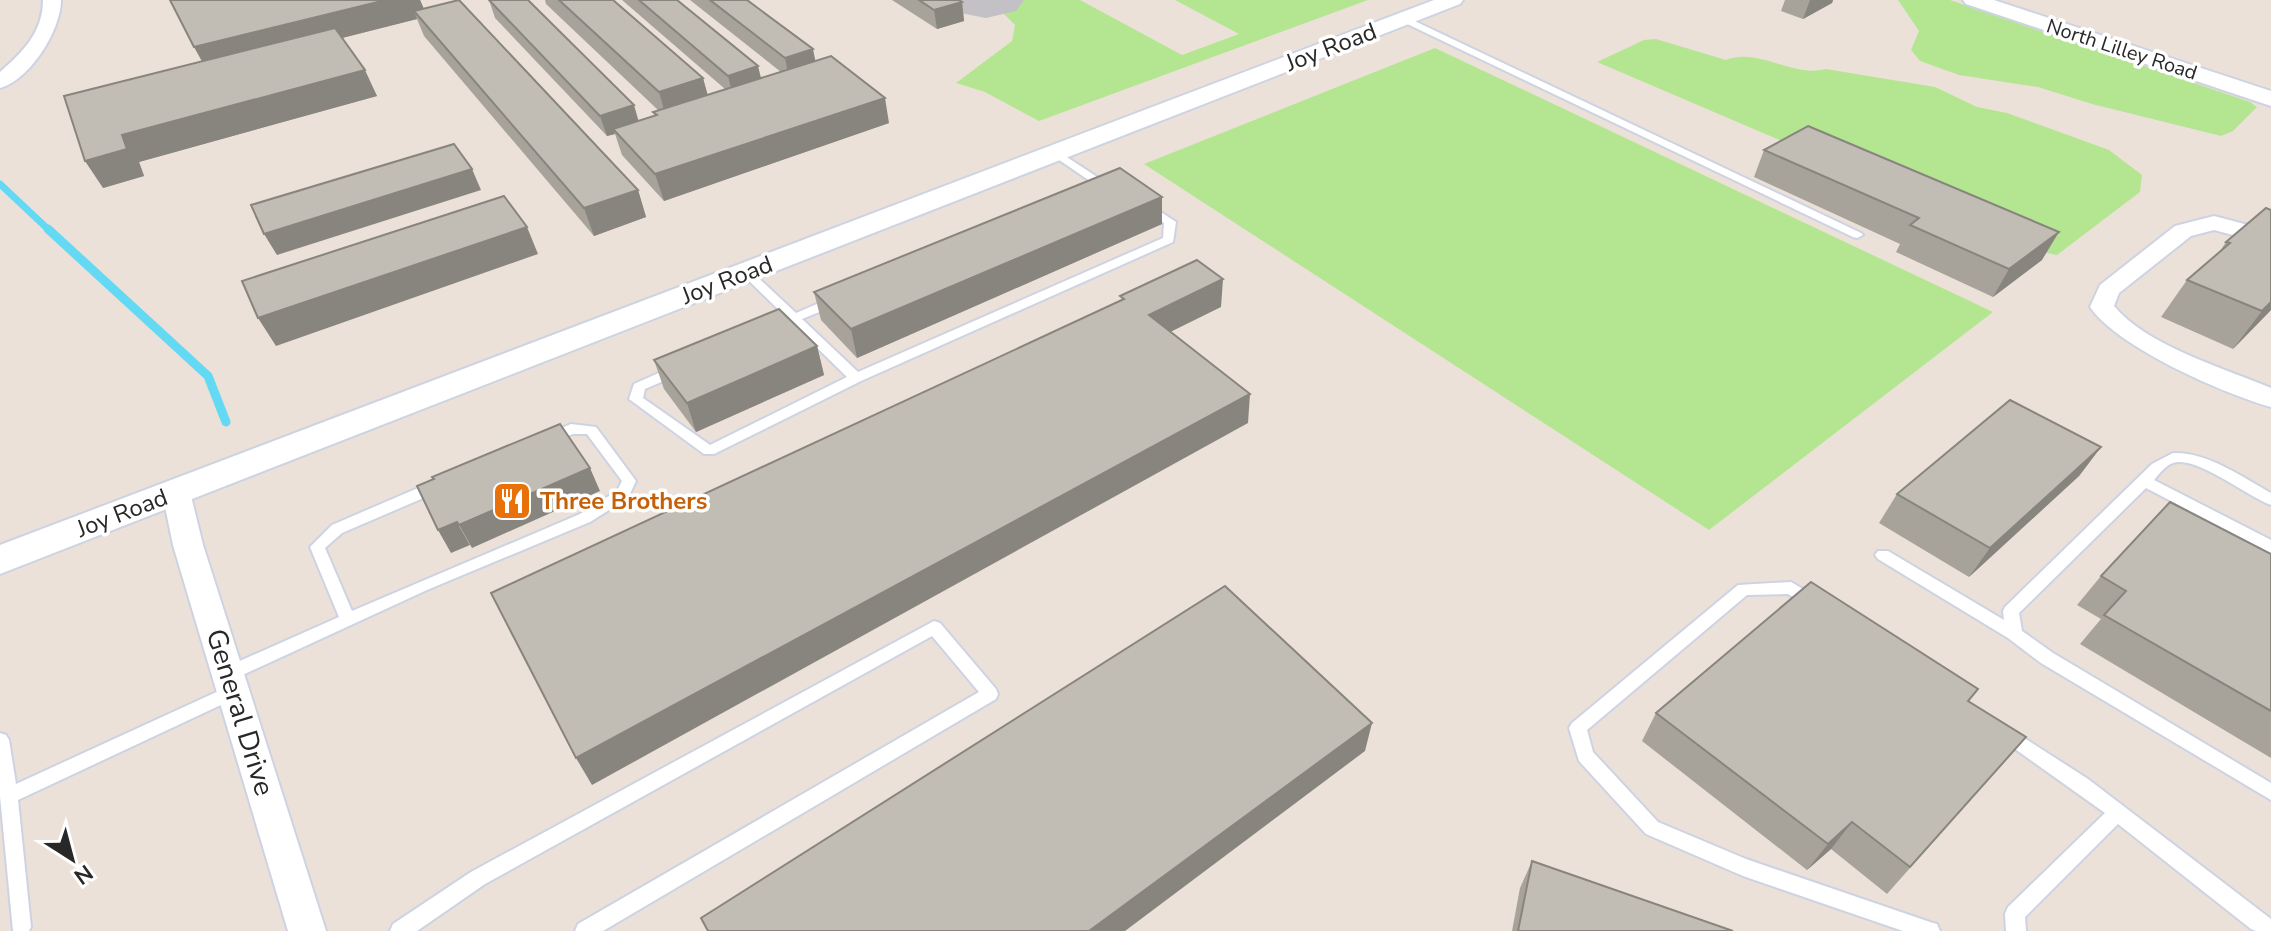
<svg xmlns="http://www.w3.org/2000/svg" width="2271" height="931" font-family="'Nunito Sans',sans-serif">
	<rect width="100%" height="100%" fill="#ebe1d8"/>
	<g fill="#b4e691">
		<path d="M1023 0H1080L1182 55 1239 34 1175 0H1368L1039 121 985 92 956 83 1012 41 1015 25 998 8Z"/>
		<path d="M1898 0H1950L2250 102 2257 107 2233 131 2221 136 2092 104 2038 87 1959 75 1920 61 1911 50 1919 31Z"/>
		<path d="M1656 39 1726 60C1758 47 1793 78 1826 69L1935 87 1977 107 2007 113 2109 150 2142 175 2140 192 2057 255 2042 252 1597 62 1644 40Z"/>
		<path d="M1435 48 1993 312 1709 530 1144 164Z"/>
	</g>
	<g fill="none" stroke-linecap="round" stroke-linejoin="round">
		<path stroke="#64d9f4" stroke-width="7" d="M0 184 50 231"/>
		<path stroke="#64d9f4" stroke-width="9" d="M48 229 208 376 226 422"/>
		<path fill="#c3c0c6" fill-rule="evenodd" d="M942 0H1024L1016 11 986 18 950 11Z"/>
		<defs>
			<g id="service">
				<path d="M1404 16 1861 233 1863 235 1857 238 1853 237 1401 21 1400 19Z"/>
				<path d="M1056 150 1114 188V192H1106L1052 155 1051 153Z"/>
				<path d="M1147 203 1176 222 1173 242 861 381 714 454H704L629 399 634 384 672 367H682L683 370 682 373 645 389 643 398 710 445 847 377 792 323 777 330H769L767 327 786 317 743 275V271H751L796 313 831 298H839L841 301 839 304 802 319 858 372 1163 238 1164 223 1143 208V204Z"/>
				<path d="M571 424 596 427 636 481 628 498 590 522 427 590 236 678 230 680 224 678 222 673 224 668 339 617 310 547 332 525 432 482 437 481 444 486 442 490 342 533 325 548 352 611 580 514 617 491 622 481 587 434H573L548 444 541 439 543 436Z"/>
				<path d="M2173 453C2208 452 2242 477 2271 493V505C2248 497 2196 455 2173 463 2165 466 2159 474 2154 480L2271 540V553L2146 488 2019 613 2022 631 2053 653 2271 783V800L2041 663 2008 638 1878 559 1875 555 1878 551H1888L2004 620 2003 611 2005 607 2152 464Z"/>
				<path d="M1791 582 1820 599 1822 603 1820 607 1814 609 1808 607 1788 594 1747 595 1587 730 1593 752 1658 822 1746 859 1930 922 1937 924 1940 931H1903L1743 876 1646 834 1579 761 1569 728 1572 723 1738 585Z"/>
				<path d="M934 621 940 623 996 689 998 694 996 699 603 931H575L578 924 979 692 932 636 485 884 417 931H390L393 924 471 872Z"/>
				<path d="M234 684 240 686 242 691 240 696 18 800 31 927 29 931H13L0 796V733L6 735 9 740 16 784Z"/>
				<path d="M2007 727 2088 779 2271 919V931H2256L2251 929 2118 824 2025 917 2026 931H2006L2005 914 2008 907 2105 813 2001 739 1998 734 2001 729Z"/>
			</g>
			<g id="minor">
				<path d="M43 0H61C61 30 30 80 0 88V72C23 52 43 32 43 0Z"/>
				<path d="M2214 216 2271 231V245L2214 230 2191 236 2119 293 2114 306C2147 346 2224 368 2271 388V407C2224 394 2117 347 2090 307L2100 285 2175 226Z"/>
				<path d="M176 482 186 485 190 492 203 545 326 931H288L173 545 162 492 166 485Z"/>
			</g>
			<g id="tertiary">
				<path d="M1434 0H1463L1460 4 0 574V545Z"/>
				<path d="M1963 0H1994L2271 91V106L1966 4Z"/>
			</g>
		</defs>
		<use href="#service" stroke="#cdd3e2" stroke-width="4"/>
		<use href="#minor" stroke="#cdd3e2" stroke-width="4"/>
		<use href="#tertiary" stroke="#cdd3e2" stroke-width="4"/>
		<use href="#service" fill="#fff" fill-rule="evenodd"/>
		<use href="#minor" fill="#fff" fill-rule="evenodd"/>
		<use href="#tertiary" fill="#fff" fill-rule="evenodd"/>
	</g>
	<g fill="#a7a39b">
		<path d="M170 0H420L424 9 638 190 646 217 594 236 424 36 417 19 342 38 377 96 139 162 144 176 103 188 202 61Z"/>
		<path d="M489 0 639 121 655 116 653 112 658 110 546 4 545 0H613L703 78 707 95 725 89 622 0H677L761 78 781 72 690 0H747L815 61 889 123 664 201 622 155 615 134 607 136 495 18Z"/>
		<path d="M892 0H959L962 2 964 21 937 29Z"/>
		<path d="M1785 0H1833L1832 3 1803 19 1781 11Z"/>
		<path d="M1764 150 2042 260 1993 297 1896 252 1900 244 1754 177Z"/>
		<path d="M1162 197V224L857 358 821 320 814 292Z"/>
		<path d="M2271 210V310L2233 349 2161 317 2187 280 2218 254 2226 242Z"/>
		<path d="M817 346 824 375 696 432 664 389 654 360Z"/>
		<path d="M2101 447 2079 476 1969 577 1879 523 1897 494Z"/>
		<path d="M2271 554V758L2080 644 2101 619 2077 605 2101 576Z"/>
		<path d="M1978 689 1968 702 2026 737 1887 894 1831 849 1807 870 1642 741 1656 713Z"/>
		<path d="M1532 861 1733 931H1512L1520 888Z"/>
	</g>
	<g fill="#88847e">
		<path d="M386 0H420L427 16 414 11 417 19 208 72 194 47Z"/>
		<path d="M1810 0H1833L1832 3 1803 19Z"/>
		<path d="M962 2 964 21 937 29 934 10Z"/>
		<path d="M813 49 817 69 789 78 785 58Z"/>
		<path d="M758 66 763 86 733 96 728 76Z"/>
		<path d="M365 70 377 96 139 162 144 176 103 188 85 161 122 135Z"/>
		<path d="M703 78 710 103 666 117 659 92Z"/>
		<path d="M885 98 889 123 664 201 655 174Z"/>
		<path d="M634 105 640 126 613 129 615 134 607 136 600 116Z"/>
		<path d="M472 169 481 190 277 255 264 234Z"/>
		<path d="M638 190 646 217 594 236 584 208Z"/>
		<path d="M1162 197V224L857 358 851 329Z"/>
		<path d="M527 227 538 254 276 346 258 318Z"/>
		<path d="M2059 232 2042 260 1993 297 2009 269Z"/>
		<path d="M1223 279 1221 307 1148 343 1149 315Z"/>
		<path d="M2271 302V310L2233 349 2262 311Z"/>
		<path d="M817 346 824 375 696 432 687 403Z"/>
		<path d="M1250 394 1248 423 592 785 576 758Z"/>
		<path d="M2101 447 2079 476 1969 577 1990 548Z"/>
		<path d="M590 468 600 491 472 548 459 525Z"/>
		<path d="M457 522 470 545 451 553 438 530Z"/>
		<path d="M1372 723 1365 751 1125 931H1089Z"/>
		<path d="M1852 822 1831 849 1807 870 1828 844Z"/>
	</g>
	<g fill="#c2bdb4" stroke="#88847e" stroke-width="2">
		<path d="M170 0H386L194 47Z"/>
		<path d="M459 0 638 190 584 208 414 11Z"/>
		<path d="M489 0H528L634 105 600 116Z"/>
		<path d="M559 0H613L703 78 659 92Z"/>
		<path d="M639 0H677L758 66 728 76Z"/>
		<path d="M710 0H747L813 49 785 58Z"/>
		<path d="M919 0H959L962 2 934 10Z"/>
		<path d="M335 28 365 70 122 135 127 149 85 161 64 96Z"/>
		<path d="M831 56 885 98 655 174 613 129 657 115 653 112Z"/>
		<path d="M1808 126 2059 232 2009 269 1910 225 1919 218 1764 150Z"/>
		<path d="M454 144 472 169 264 234 251 205Z"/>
		<path d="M1120 168 1162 197 851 329 814 292Z"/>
		<path d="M504 196 527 227 258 318 242 281Z"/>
		<path d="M2266 208 2271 210V302L2262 311 2187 280 2230 243 2226 242Z"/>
		<path d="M1197 260 1223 279 1149 315 1250 394 576 758 491 593 1124 299 1120 296Z"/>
		<path d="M779 309 817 346 687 403 654 360Z"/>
		<path d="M2010 400 2101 447 1990 548 1897 494Z"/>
		<path d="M560 424 590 468 459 525 457 522 438 530 417 486 434 479 432 477Z"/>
		<path d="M2170 502 2271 554V711L2104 615 2126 591 2101 576Z"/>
		<path d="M1811 582 1978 689 1968 701 2026 737 1910 867 1852 822 1828 844 1656 713Z"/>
		<path d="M1225 586 1372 723 1089 931H708L701 918Z"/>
		<path d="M1532 861 1733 931H1518Z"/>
	</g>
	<defs>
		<symbol id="restaurant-square" viewBox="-11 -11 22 22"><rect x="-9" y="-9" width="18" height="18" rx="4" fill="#e8710a" stroke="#fff"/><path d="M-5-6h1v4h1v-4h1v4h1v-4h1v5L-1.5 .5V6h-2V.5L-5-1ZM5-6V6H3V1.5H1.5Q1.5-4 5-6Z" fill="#fff"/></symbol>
	</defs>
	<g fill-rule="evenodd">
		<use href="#restaurant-square" x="490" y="479" width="44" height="44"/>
	</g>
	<g text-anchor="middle" stroke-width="7" stroke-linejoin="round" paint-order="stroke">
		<g font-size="20" fill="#282828" stroke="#fff">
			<text transform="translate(2122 49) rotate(18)" y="7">North Lilley Road</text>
		</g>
		<g font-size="24" fill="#282828" stroke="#fff">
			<text transform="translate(1331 47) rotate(-21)" y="8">Joy Road</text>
			<text transform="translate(727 280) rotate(-21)" y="8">Joy Road</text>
			<text transform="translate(122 513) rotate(-21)" y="8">Joy Road</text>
		</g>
		<g font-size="24" font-weight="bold" fill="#c56008" stroke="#fff" text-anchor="start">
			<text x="540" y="509">Three Brothers</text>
		</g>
		<g font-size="28" fill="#282828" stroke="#fff">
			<text transform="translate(241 712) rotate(73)" y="10">General Drive</text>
		</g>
	</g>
	<g transform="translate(72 859) rotate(144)" stroke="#ffffff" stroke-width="6" paint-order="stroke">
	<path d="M0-6L14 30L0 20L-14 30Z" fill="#282828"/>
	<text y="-12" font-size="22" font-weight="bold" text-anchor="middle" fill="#282828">N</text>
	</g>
</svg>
